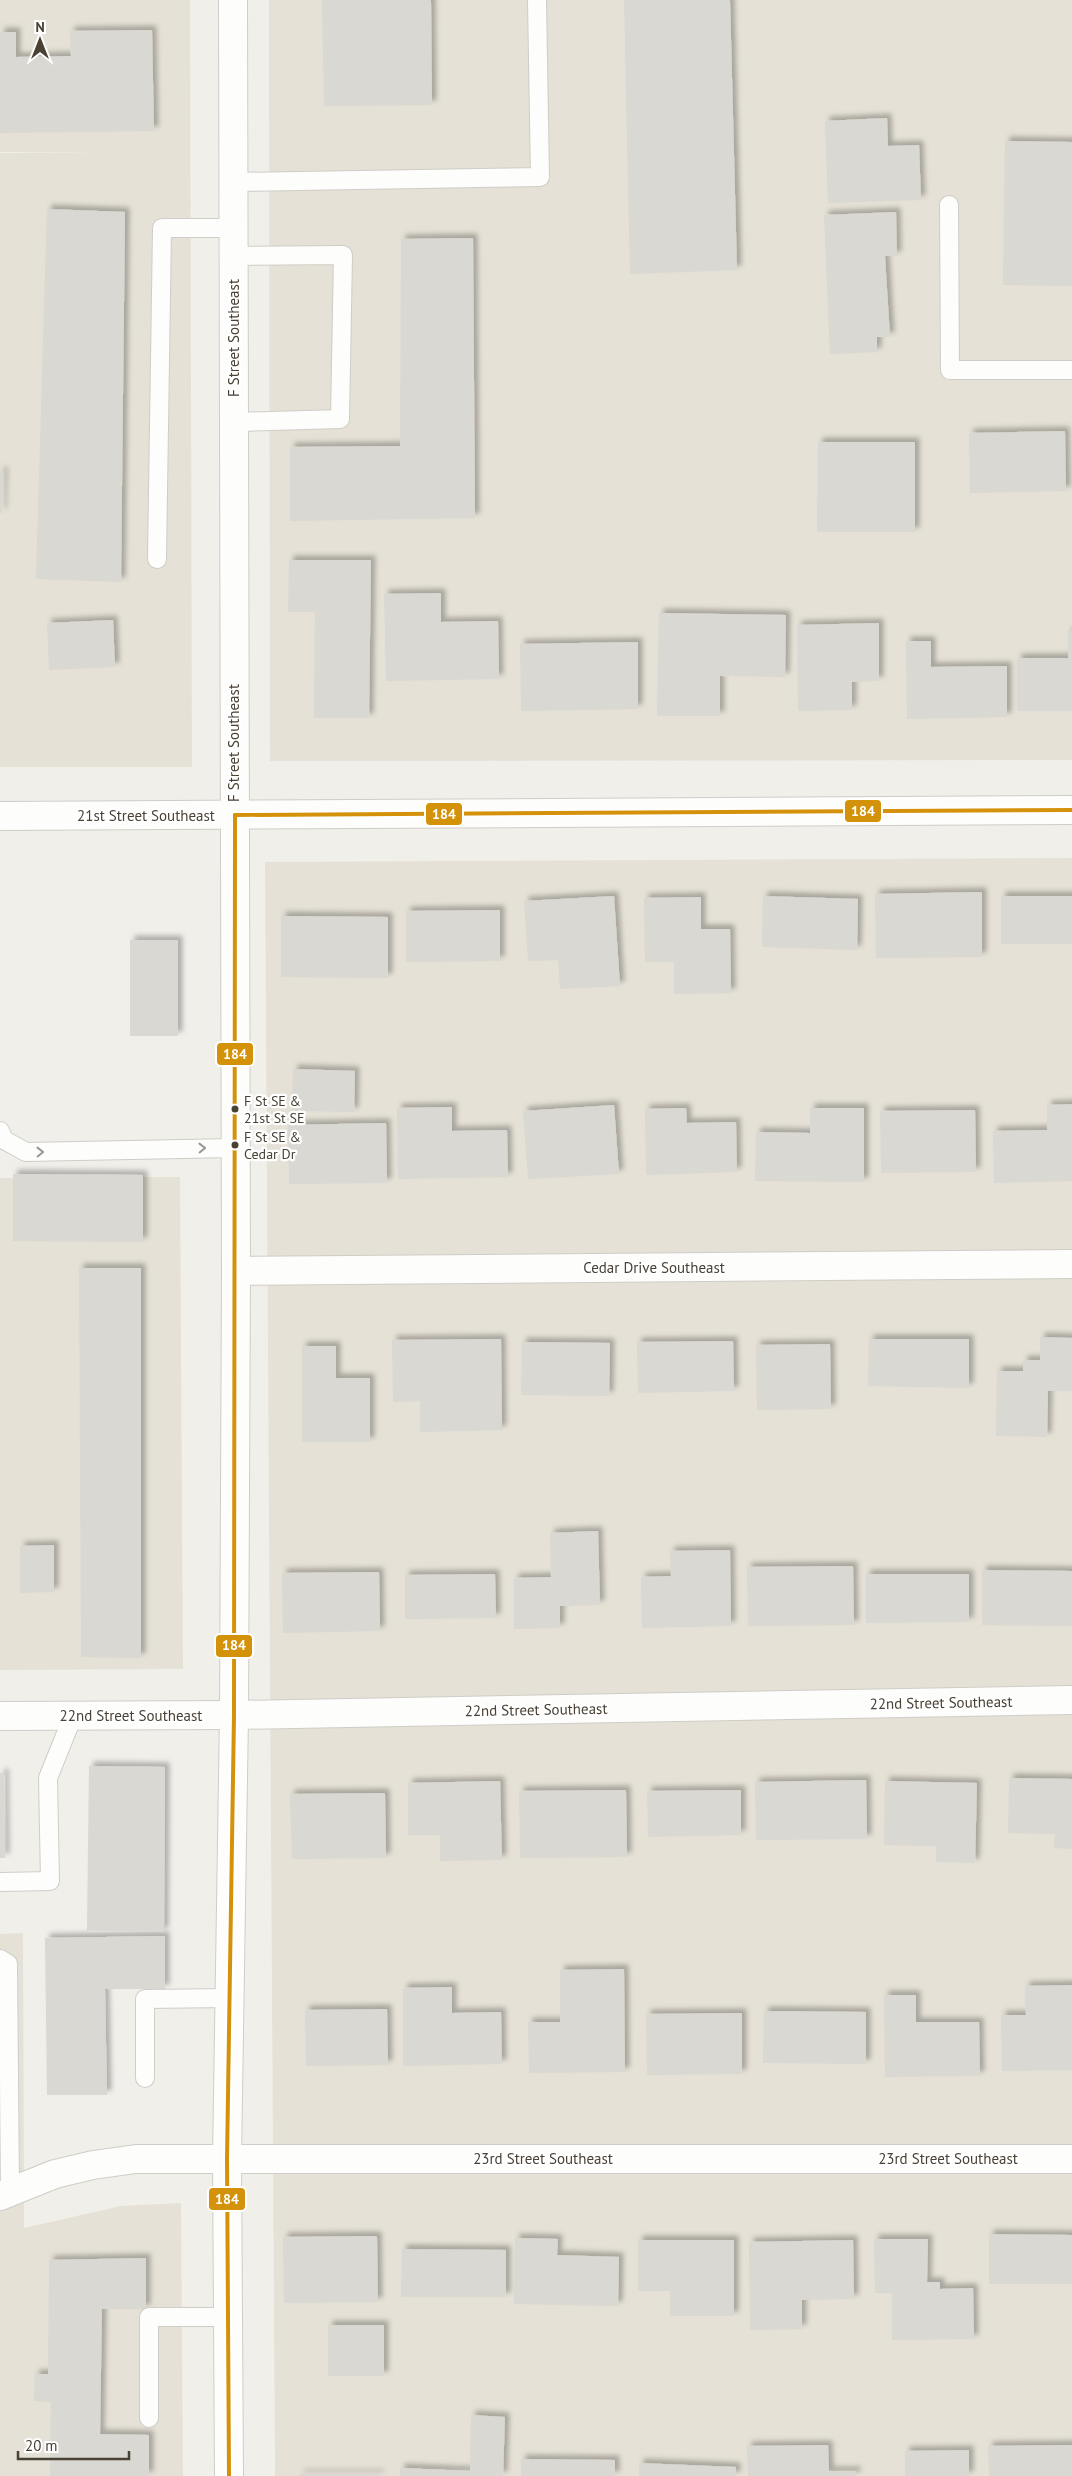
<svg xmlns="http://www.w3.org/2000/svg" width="1072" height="2476" font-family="'PT Sans',sans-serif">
	<defs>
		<filter id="shadow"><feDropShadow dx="4.5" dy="-4.5" stdDeviation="2.5" flood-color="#0004"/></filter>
	</defs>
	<rect width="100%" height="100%" fill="#f0efea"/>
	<g fill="#e5e1d6">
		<path d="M0 0H190L192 767H0V153L108 152H0Z"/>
		<path d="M269 0H1072V760L270 761Z"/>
		<path d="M1072 858V2476H275L265 862Z"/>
		<path d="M180 1177 183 1669 0 1670V1178Z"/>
		<path d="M23 1933 24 2228 121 2206 181 2203 183 2476H0V1934Z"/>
	</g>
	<g fill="#dad8d2" filter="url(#shadow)">
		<path d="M322 0H431L432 105 324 106Z"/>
		<path d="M624 0H730L737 270 630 274Z"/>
		<path d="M152 30 154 131 0 133V32H16V57L71 56 70 31Z"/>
		<path d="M887 118 888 146 919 145 921 200 828 203 825 121Z"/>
		<path d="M1005 141 1072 142V286L1003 285Z"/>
		<path d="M47 209 125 212 121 582 36 579Z"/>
		<path d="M896 212 897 256H885L890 337H877V352L830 354 824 215Z"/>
		<path d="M473 238 475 518 290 521V447L400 446 401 239Z"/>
		<path d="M1065 431 1066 491 970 493 969 433Z"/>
		<path d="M818 442H915V532H817Z"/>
		<path d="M0 471H3L2 513H0Z"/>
		<path d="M289 560H371L369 718H314L315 612H288Z"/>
		<path d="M441 593V622L498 621 499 679 386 681 384 594Z"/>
		<path d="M659 613 786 615 785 677 720 676V716H657Z"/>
		<path d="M113 620 115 667 49 670 47 623Z"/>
		<path d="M879 623V681L852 682V710L798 711 797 625Z"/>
		<path d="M1068 631H1072V711H1017V658H1068Z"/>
		<path d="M906 641H931V667L1007 666V717L907 719Z"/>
		<path d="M638 642V709L521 711 520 644Z"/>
		<path d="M982 892V957L876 958 875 894Z"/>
		<path d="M614 896 620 986 560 989 558 960 528 961 524 901Z"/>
		<path d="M763 896 858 899 857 950 762 947Z"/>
		<rect x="1001" y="896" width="71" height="48"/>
		<path d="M701 897V929H730L731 993 674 994V962H645L644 898Z"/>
		<path d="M500 910V961L406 962V911Z"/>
		<path d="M281 916 388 917V978L281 977Z"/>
		<rect x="130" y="940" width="48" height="96"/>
		<path d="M293 1069 355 1071 354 1112 292 1111Z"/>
		<path d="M1072 1104V1181L994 1183 993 1131 1047 1130V1105Z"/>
		<path d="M614 1105 619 1174 528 1179 523 1111Z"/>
		<path d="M452 1107V1131L507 1130 508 1177 398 1179 397 1108Z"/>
		<path d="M686 1108 687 1123 736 1122 737 1172 646 1175 645 1109Z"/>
		<path d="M810 1108H864V1182L755 1181 756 1132 810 1133Z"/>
		<path d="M975 1110 976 1172 881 1173 880 1111Z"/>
		<path d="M386 1123 387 1183 289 1184 288 1125Z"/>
		<path d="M13 1174 143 1175V1242L13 1241Z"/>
		<path d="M79 1268H141V1658L81 1657Z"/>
		<path d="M1040 1337 1072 1338V1391H1048L1047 1437 996 1436 997 1371H1023V1360H1040Z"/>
		<path d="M501 1339 502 1430 420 1432V1401L393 1402 392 1340Z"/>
		<path d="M869 1339H969V1388L868 1386Z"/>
		<path d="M733 1341 734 1391 638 1393 637 1342Z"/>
		<path d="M522 1342 610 1343 609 1396 521 1395Z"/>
		<path d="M830 1344 831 1409 757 1410 756 1345Z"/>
		<path d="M302 1346H336V1378H370V1442H302Z"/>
		<path d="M598 1531 600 1605 560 1606V1628L514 1629V1578L551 1577 550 1533Z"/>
		<path d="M54 1545V1592L20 1593V1546Z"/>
		<path d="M730 1550 731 1626 642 1628 641 1577 671 1576 670 1551Z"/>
		<path d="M853 1566 854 1625 748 1626 747 1567Z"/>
		<path d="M982 1570 1072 1571V1626L982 1625Z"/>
		<path d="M379 1572 380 1631 283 1633 282 1573Z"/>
		<path d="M495 1574 496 1618 405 1619V1575Z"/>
		<path d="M866 1574H969V1622L866 1623Z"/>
		<path d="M89 1766 165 1767 164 1932 87 1931Z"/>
		<path d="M0 1773H4L5 1858H0Z"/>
		<path d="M1009 1778 1072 1779V1849L1054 1848 1055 1834 1008 1833Z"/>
		<path d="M866 1780 867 1839 756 1840 755 1782Z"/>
		<path d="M500 1781 502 1860 440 1861V1835H408V1783Z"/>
		<path d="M885 1781 977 1783 975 1863 936 1862V1846L884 1845Z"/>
		<path d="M626 1790 627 1857 520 1858 519 1791Z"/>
		<path d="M741 1790V1835L648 1837 647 1791Z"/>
		<path d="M385 1793 386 1858 292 1859 290 1794Z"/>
		<path d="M165 1936V1989H105L107 2095H47L45 1938Z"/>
		<path d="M624 1969 625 2072 529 2073 528 2022H560V1970Z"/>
		<path d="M1072 1985V2070L1002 2071 1001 2015H1026L1025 1986Z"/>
		<path d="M452 1987V2013L501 2012 502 2064 403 2066V1988Z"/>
		<path d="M884 1995H916V2022H979L980 2076 885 2077Z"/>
		<path d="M387 2009 388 2065 306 2066 305 2010Z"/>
		<path d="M764 2011 866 2012V2064L763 2063Z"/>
		<path d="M742 2013V2074L647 2075 646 2014Z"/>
		<path d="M989 2234 1072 2235V2284H989Z"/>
		<path d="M377 2236 378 2302 284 2303 283 2237Z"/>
		<path d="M515 2238 558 2239 557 2255 619 2257 618 2306 514 2304Z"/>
		<path d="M874 2239H928L927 2282H940V2289L973 2288 974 2339 892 2340V2293H875Z"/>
		<path d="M638 2240H734V2316H670V2291H638Z"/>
		<path d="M853 2240 854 2299 802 2300V2329L750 2330 749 2242Z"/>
		<path d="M402 2249 506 2250V2297H401Z"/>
		<path d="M146 2258V2309H102L100 2434 149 2435V2476H50L51 2402 34 2401 35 2374H48L49 2260Z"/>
		<rect x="328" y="2325" width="56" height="51"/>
		<path d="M471 2415 505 2417 503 2476H400V2468L470 2471Z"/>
		<path d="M828 2445 829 2471H856V2476H748L747 2446Z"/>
		<path d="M1072 2445V2476H989L988 2446Z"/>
		<path d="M969 2450V2476H905V2451Z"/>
		<path d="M521 2459 615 2460V2476H521Z"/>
		<path d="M639 2463 736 2467V2476H639Z"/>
		<rect x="299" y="2474" width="80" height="2"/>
	</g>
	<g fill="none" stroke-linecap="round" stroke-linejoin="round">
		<defs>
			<g id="service">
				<path d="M233 182 540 177 537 0"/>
				<path d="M949 205 950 370H1072"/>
				<path d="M233 256 343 255 340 419 234 422"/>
				<path d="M157 559 162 228H233"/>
				<path d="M0 1131 4 1140 26 1152 235 1148"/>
				<path d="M0 1882 50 1881 48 1778 73 1716"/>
				<path d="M0 1959 8 1964 10 2192"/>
				<path d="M145 2078V1999L230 1998"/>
				<path d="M149 2418V2317H228"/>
			</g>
			<g id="minor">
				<path d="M236 1271 1072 1264"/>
				<path d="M0 1716 234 1715 1072 1700"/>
				<path d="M0 2196 55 2174 93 2165 136 2159H1072"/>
				<path d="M229 2476 227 2159 234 1715 236 1271 233 0"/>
			</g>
			<path id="tertiary" d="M0 816 1072 810"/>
		</defs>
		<use href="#service" stroke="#cfcdc7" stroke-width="20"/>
		<use href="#minor" stroke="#cfcdc7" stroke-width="30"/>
		<use href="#tertiary" stroke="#cfcdc7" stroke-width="30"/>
		<use href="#service" stroke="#fdfdfc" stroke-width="18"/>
		<use href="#minor" stroke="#fdfdfc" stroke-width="28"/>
		<use href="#tertiary" stroke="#fdfdfc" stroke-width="28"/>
		<defs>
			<g id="bus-1">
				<path d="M235 815 1072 810"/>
				<path d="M229 2476 227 2159 234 1715 235 815"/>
			</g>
		</defs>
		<use href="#bus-1" stroke="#fff" stroke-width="8"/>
		<use href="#bus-1" stroke="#d4920a" stroke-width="4"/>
	</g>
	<defs><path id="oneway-chevron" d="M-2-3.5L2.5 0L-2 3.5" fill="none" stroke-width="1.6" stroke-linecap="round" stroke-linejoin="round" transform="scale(1.25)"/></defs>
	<g stroke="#99968e">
		<use href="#oneway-chevron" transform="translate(202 1148) rotate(-1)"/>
		<use href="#oneway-chevron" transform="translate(40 1152) rotate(-1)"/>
	</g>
	<g fill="#484134" stroke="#fff" stroke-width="2">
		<circle cx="235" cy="1109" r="4.5"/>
		<circle cx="235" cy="1145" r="4.5"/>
	</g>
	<g text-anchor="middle" stroke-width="4.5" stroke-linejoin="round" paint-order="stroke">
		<g font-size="14" fill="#484134" stroke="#fff" text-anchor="start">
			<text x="244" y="1106">F St SE &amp;<tspan x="244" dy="17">21st St SE</tspan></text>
			<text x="244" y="1142">F St SE &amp;<tspan x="244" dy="17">Cedar Dr</tspan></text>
		</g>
		<g font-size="15" fill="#484134" stroke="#fff">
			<text transform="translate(234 338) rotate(-90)" y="5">F Street Southeast</text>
			<text transform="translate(234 743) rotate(-90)" y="5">F Street Southeast</text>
			<text x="146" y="821">21st Street Southeast</text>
			<text x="654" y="1273">Cedar Drive Southeast</text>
			<text transform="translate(941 1703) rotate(-1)" y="5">22nd Street Southeast</text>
			<text transform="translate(536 1710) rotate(-1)" y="5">22nd Street Southeast</text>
			<text x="131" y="1721">22nd Street Southeast</text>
			<text x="543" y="2164">23rd Street Southeast</text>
			<text x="948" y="2164">23rd Street Southeast</text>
		</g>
	</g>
	<g stroke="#fff" stroke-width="2">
		<rect x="844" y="799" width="38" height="24" rx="5" fill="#d4920a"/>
		<rect x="425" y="802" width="38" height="24" rx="5" fill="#d4920a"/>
		<rect x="216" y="1042" width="38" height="24" rx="5" fill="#d4920a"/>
		<rect x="215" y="1634" width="38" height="24" rx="5" fill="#d4920a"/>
		<rect x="208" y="2187" width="38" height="24" rx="5" fill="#d4920a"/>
	</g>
	<g font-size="14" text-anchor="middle" font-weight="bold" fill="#fff">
		<text x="863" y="816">184</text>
		<text x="444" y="819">184</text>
		<text x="235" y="1059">184</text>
		<text x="234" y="1650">184</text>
		<text x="227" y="2204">184</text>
	</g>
	<g transform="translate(40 40)" stroke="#ffffff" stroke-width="4" paint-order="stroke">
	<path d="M0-4L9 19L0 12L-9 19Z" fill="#484134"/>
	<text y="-8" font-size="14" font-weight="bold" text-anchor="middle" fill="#484134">N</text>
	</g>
	<path d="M18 2451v8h111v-8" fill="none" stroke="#484134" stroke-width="2.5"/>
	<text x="25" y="2451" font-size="15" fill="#484134" stroke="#ffffff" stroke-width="4" paint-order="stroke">20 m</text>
</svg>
